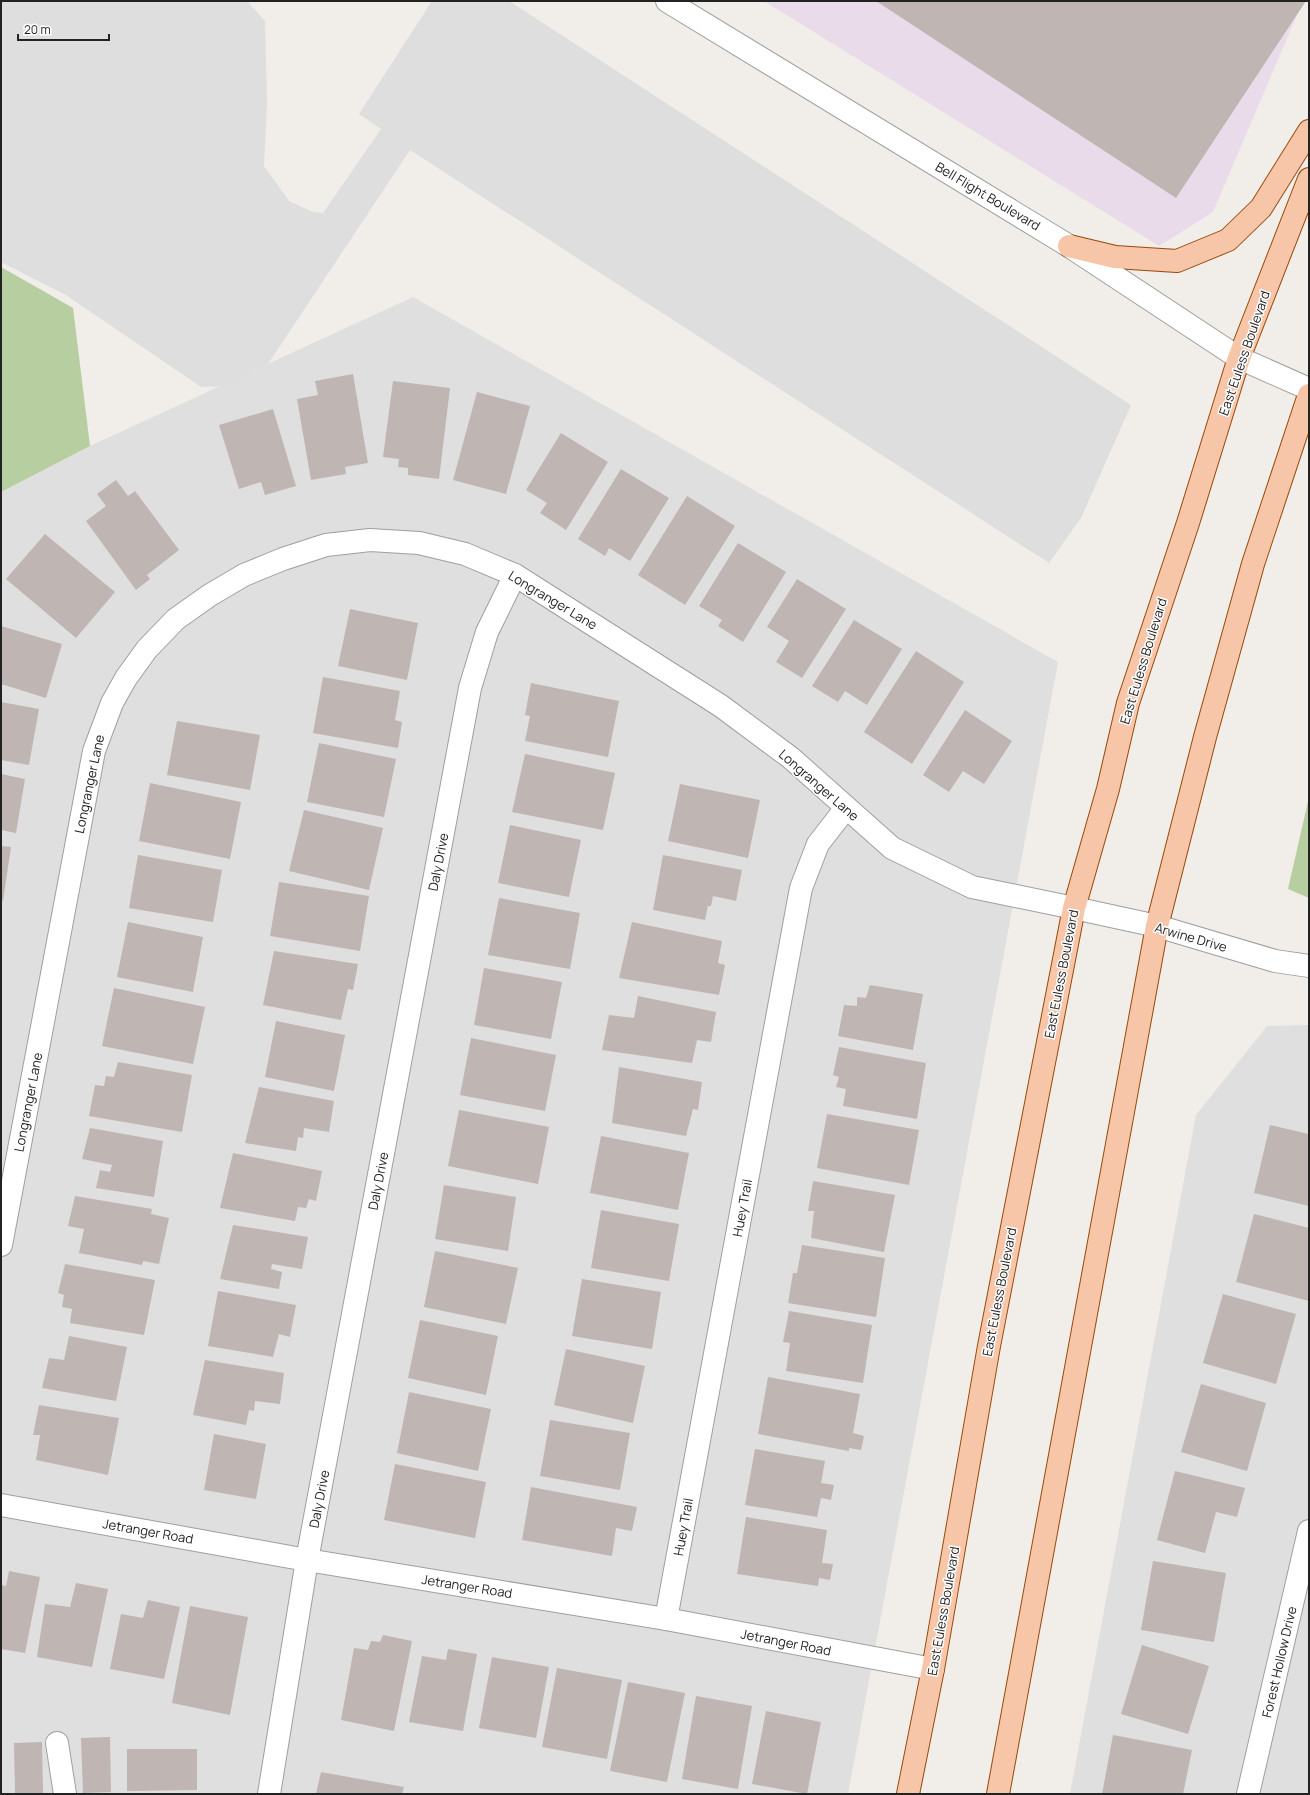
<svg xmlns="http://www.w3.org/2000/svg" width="1310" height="1795" font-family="Manrope,sans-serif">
	<rect width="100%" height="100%" fill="#f1ede9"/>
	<g fill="#e0dfdf">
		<path d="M413 297 1058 662 848 1794H1V492L90 446Z"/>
		<path d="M1309 1025V1794H1070L1196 1115 1267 1026Z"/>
	</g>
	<path fill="#eadbea" d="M764 1H1303L1213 212 1159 246Z"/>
	<g fill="#b7cea0">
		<path d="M1 267 73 308 90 446 1 492Z"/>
		<path d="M1309 797V898L1288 889Z"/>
	</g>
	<path fill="#dedede" d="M1 1H247L265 21 267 103 264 166 289 201 313 212 323 213 381 129 359 114 432 1H509L1131 405 1081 518 1049 563 410 150 268 364 228 386 201 387 66 295 1 262Z"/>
	<g fill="#bfb5b2">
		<path d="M876 1H1306L1176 198Z"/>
		<path d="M353 374 368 463 345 467 346 474 311 480 297 399 318 395 315 381Z"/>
		<path d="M393 381 450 388 439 479 408 475V468L398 467 399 459 383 457Z"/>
		<path d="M477 392 530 406 506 494 453 480Z"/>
		<path d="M273 409 296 486 265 495 261 482 239 489 219 425Z"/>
		<path d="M561 433 608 462 566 530 540 513 547 503 526 490Z"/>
		<path d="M621 469 669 498 630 561 609 548 605 556 578 539Z"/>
		<path d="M116 480 128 496 135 491 179 550 147 575 150 579 136 590 86 521 106 506 97 494Z"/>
		<path d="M687 496 735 526 685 605 638 575Z"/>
		<path d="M45 534 115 592 76 638 6 579Z"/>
		<path d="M738 543 786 572 743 642 718 626 722 620 699 606Z"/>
		<path d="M797 579 846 609 802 678 776 662 789 641 767 627Z"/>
		<path d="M350 609 418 623 407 680 338 666Z"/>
		<path d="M854 620 902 649 867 705 845 691 838 702 812 686Z"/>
		<path d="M1 626 62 644 46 698 1 684Z"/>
		<path d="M916 651 964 682 912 764 864 732Z"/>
		<path d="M323 677 400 691 395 720 402 722 398 748 313 733Z"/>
		<path d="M531 683 619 701 608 757 525 741 530 716 525 715Z"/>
		<path d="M1 702 39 709 29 765 1 760Z"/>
		<path d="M965 710 1012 741 984 784 963 771 949 792 923 775Z"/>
		<path d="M177 721 260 735 250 790 167 775Z"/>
		<path d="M319 743 396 759 384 817 307 802Z"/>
		<path d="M525 754 615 773 603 830 512 812Z"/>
		<path d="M1 774 25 779 16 833 1 830Z"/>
		<path d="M150 783 241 802 230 859 139 841Z"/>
		<path d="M680 784 760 800 748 858 668 841Z"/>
		<path d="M304 810 383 828 369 890 289 871Z"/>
		<path d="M510 825 581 840 569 897 498 883Z"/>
		<path d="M1 846 11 847 3 901H1Z"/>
		<path d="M138 855 222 870 213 922 129 908Z"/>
		<path d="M663 855 742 870 736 901 713 896 711 906H708L705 920 653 910Z"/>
		<path d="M279 882 369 896 360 951 270 936Z"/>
		<path d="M499 898 580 913 570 969 488 955Z"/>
		<path d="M128 922 203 937 193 992 117 977Z"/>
		<path d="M632 922 722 941 718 963 725 965 719 995 619 978Z"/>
		<path d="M274 951 358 964 353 990 348 989 341 1020 263 1005Z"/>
		<path d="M484 968 562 982 551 1039 474 1025Z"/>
		<path d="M870 985 923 994 913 1050 838 1036 844 1005 857 1006V997L866 998Z"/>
		<path d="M114 988 205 1007 193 1064 102 1046Z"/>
		<path d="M638 996 716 1012 711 1042 697 1040 692 1063 602 1050 609 1015 634 1018Z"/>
		<path d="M276 1021 345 1035 334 1091 265 1077Z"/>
		<path d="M471 1038 556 1055 545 1111 460 1095Z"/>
		<path d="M839 1047 926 1063 917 1119 843 1106 846 1089 836 1087 839 1077 833 1075Z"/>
		<path d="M118 1062 192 1075 182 1132 89 1116 95 1085 104 1086 106 1076 114 1077Z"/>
		<path d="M619 1067 702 1082 698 1110 693 1109 686 1136 612 1123Z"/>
		<path d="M259 1087 334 1101 329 1132 304 1128 303 1138 298 1137 296 1151 245 1143Z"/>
		<path d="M459 1110 549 1127 538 1184 448 1166Z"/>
		<path d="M827 1114 919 1130 909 1185 817 1168Z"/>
		<path d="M1270 1125 1309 1134V1206L1254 1193Z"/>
		<path d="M90 1128 163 1141 154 1197 96 1188 100 1170 110 1172 112 1165 82 1159Z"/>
		<path d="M601 1136 689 1153 678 1210 590 1193Z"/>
		<path d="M233 1153 322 1171 316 1201 309 1199 306 1208 298 1207 295 1221 220 1208Z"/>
		<path d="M813 1181 895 1195 884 1252 811 1238 814 1211H808Z"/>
		<path d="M444 1185 516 1197 508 1251 435 1239Z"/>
		<path d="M75 1196 152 1209 151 1214 169 1218 159 1264 143 1261 142 1265 79 1253 84 1229 68 1226Z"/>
		<path d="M601 1210 679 1224 669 1281 591 1268Z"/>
		<path d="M1254 1214 1309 1228V1301L1236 1282Z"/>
		<path d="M233 1225 308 1237 302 1269 272 1264 271 1269 282 1272 279 1289 220 1279Z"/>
		<path d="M802 1245 885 1258 876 1317 788 1303 793 1273H797Z"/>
		<path d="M435 1251 518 1268 506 1324 424 1307Z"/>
		<path d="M65 1264 155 1280 144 1335 70 1323 72 1309 62 1307 64 1295 58 1293Z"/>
		<path d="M582 1279 661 1292 652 1349 572 1336Z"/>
		<path d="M218 1291 296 1305 290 1337 279 1334 273 1357 208 1346Z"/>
		<path d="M1223 1294 1296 1314 1276 1384 1203 1363Z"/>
		<path d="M789 1311 872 1325 863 1383 786 1371 790 1343 783 1342Z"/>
		<path d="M420 1320 498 1336 486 1395 408 1378Z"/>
		<path d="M69 1336 127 1347 116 1401 42 1388 49 1358 64 1360Z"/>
		<path d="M566 1349 645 1366 633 1423 554 1405Z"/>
		<path d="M205 1360 284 1373 280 1404 255 1401 254 1411 249 1410 246 1425 193 1415Z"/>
		<path d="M768 1377 860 1394 853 1433 864 1436 861 1450 849 1448V1451L758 1434Z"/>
		<path d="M1201 1384 1266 1403 1247 1471 1181 1452Z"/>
		<path d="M409 1392 491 1409 478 1471 397 1453Z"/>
		<path d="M39 1405 119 1418 108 1475 36 1460 40 1435H33Z"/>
		<path d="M550 1420 630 1433 620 1490 540 1476Z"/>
		<path d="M214 1434 266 1444 256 1499 204 1490Z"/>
		<path d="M755 1449 825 1461 821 1483 834 1485 831 1500 821 1498 817 1517 745 1505Z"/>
		<path d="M395 1464 486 1482 475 1538 384 1520Z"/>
		<path d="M1175 1471 1245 1488 1237 1517 1216 1512 1205 1553 1157 1540Z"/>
		<path d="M531 1487 637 1507 632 1531 616 1528 612 1556 522 1540Z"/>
		<path d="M746 1517 827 1530 822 1563 833 1564 830 1580 819 1578 818 1586 737 1574Z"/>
		<path d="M1153 1561 1226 1573 1214 1642 1141 1630Z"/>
		<path d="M9 1571 40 1577 25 1653 1 1649V1585L6 1586Z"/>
		<path d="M76 1583 108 1589 92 1667 37 1657 45 1604 70 1607Z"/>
		<path d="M148 1600 180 1607 164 1679 110 1669 121 1614 143 1618Z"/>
		<path d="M190 1606 248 1617 230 1715 172 1703Z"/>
		<path d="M383 1635 412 1641 394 1731 341 1720 354 1648 368 1650 371 1641 380 1642Z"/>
		<path d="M1142 1645 1209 1666 1188 1734 1121 1714Z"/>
		<path d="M448 1649 477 1654 463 1731 409 1722 422 1656 446 1660Z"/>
		<path d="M492 1657 549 1667 536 1738 479 1728Z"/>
		<path d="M557 1668 622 1680 607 1759 542 1747Z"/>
		<path d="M628 1682 685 1693 667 1782 610 1771Z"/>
		<path d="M696 1696 752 1706 738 1789 682 1779Z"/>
		<path d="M766 1711 821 1722 807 1794 752 1784Z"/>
		<path d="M1113 1735 1192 1750 1183 1794H1102Z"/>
		<path d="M110 1737 111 1792 83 1793 81 1738Z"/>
		<path d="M42 1742 43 1794H15L14 1743Z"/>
		<path d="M127 1749H197V1790L127 1791Z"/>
		<path d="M321 1772 404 1787 402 1794H316Z"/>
	</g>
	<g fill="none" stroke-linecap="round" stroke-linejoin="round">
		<defs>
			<g id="minor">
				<path d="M1 1245 94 751 112 703 126 678 147 649 176 619 210 595 244 575 283 559 326 545 370 540 419 543 465 554 515 575 721 706 791 758 892 848 972 887 1074 908"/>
				<path d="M1 1505 307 1560 666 1619 933 1669"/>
				<path d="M666 1619 801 888 818 844 846 808"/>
				<path d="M57 1743 65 1794"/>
				<path d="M269 1794 307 1560 470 688 487 632 515 575"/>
				<path d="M1248 1794 1309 1531"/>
			</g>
			<g id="tertiary">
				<path d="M667 1 1069 246 1239 358 1309 389"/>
				<path d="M1074 908 1157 926 1275 961 1309 966"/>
			</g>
			<g id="primary">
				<path d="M1069 246 1115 257 1177 261 1228 240 1261 208 1309 131"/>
				<path d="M908 1794 933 1669 989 1346 1074 908 1108 789 1128 703 1188 523 1239 358 1309 179"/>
				<path d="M998 1794 1157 926 1205 737 1253 564 1309 395"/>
			</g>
		</defs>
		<use href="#minor" stroke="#9f9f9f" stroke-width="24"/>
		<use href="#tertiary" stroke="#9f9f9f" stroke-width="24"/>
		<use href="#primary" stroke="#974a08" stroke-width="24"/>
		<use href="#minor" stroke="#fff" stroke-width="22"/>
		<use href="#tertiary" stroke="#fff" stroke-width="22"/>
		<use href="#primary" stroke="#f7c5a8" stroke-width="22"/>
	</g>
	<g text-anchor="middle" stroke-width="3" stroke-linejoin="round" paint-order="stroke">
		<g font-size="13" fill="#222" stroke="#fff">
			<text transform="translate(988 196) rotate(31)" y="5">Bell Flight Boulevard</text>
			<text transform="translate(1244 353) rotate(-71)" y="5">East Euless Boulevard</text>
			<text transform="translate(553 600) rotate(31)" y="5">Longranger Lane</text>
			<text transform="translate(1143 661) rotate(-73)" y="5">East Euless Boulevard</text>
			<text transform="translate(89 784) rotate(-78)" y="5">Longranger Lane</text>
			<text transform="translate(819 785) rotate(41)" y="5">Longranger Lane</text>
			<text transform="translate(438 862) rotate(-79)" y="5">Daly Drive</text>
			<text transform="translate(1191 937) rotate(16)" y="5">Arwine Drive</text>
			<text transform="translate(1061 974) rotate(-79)" y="5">East Euless Boulevard</text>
			<text transform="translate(28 1102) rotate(-79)" y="5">Longranger Lane</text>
			<text transform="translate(378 1181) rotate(-79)" y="5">Daly Drive</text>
			<text transform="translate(742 1208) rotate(-80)" y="5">Huey Trail</text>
			<text transform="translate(999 1292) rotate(-79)" y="5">East Euless Boulevard</text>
			<text transform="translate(319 1499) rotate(-79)" y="5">Daly Drive</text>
			<text transform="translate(683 1527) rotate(-80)" y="5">Huey Trail</text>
			<text transform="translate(148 1531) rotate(10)" y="5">Jetranger Road</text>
			<text transform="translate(467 1586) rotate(9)" y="5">Jetranger Road</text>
			<text transform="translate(943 1611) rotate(-80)" y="5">East Euless Boulevard</text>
			<text transform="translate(786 1642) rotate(11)" y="5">Jetranger Road</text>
			<text transform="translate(1279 1662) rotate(-77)" y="5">Forest Hollow Drive</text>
		</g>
	</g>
	<rect width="1310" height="1795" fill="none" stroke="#222222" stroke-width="4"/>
	<path d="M18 34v6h91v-6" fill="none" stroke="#222222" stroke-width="2"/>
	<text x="24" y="34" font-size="12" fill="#222222" stroke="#ffffff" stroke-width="3" paint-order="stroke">20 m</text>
</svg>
